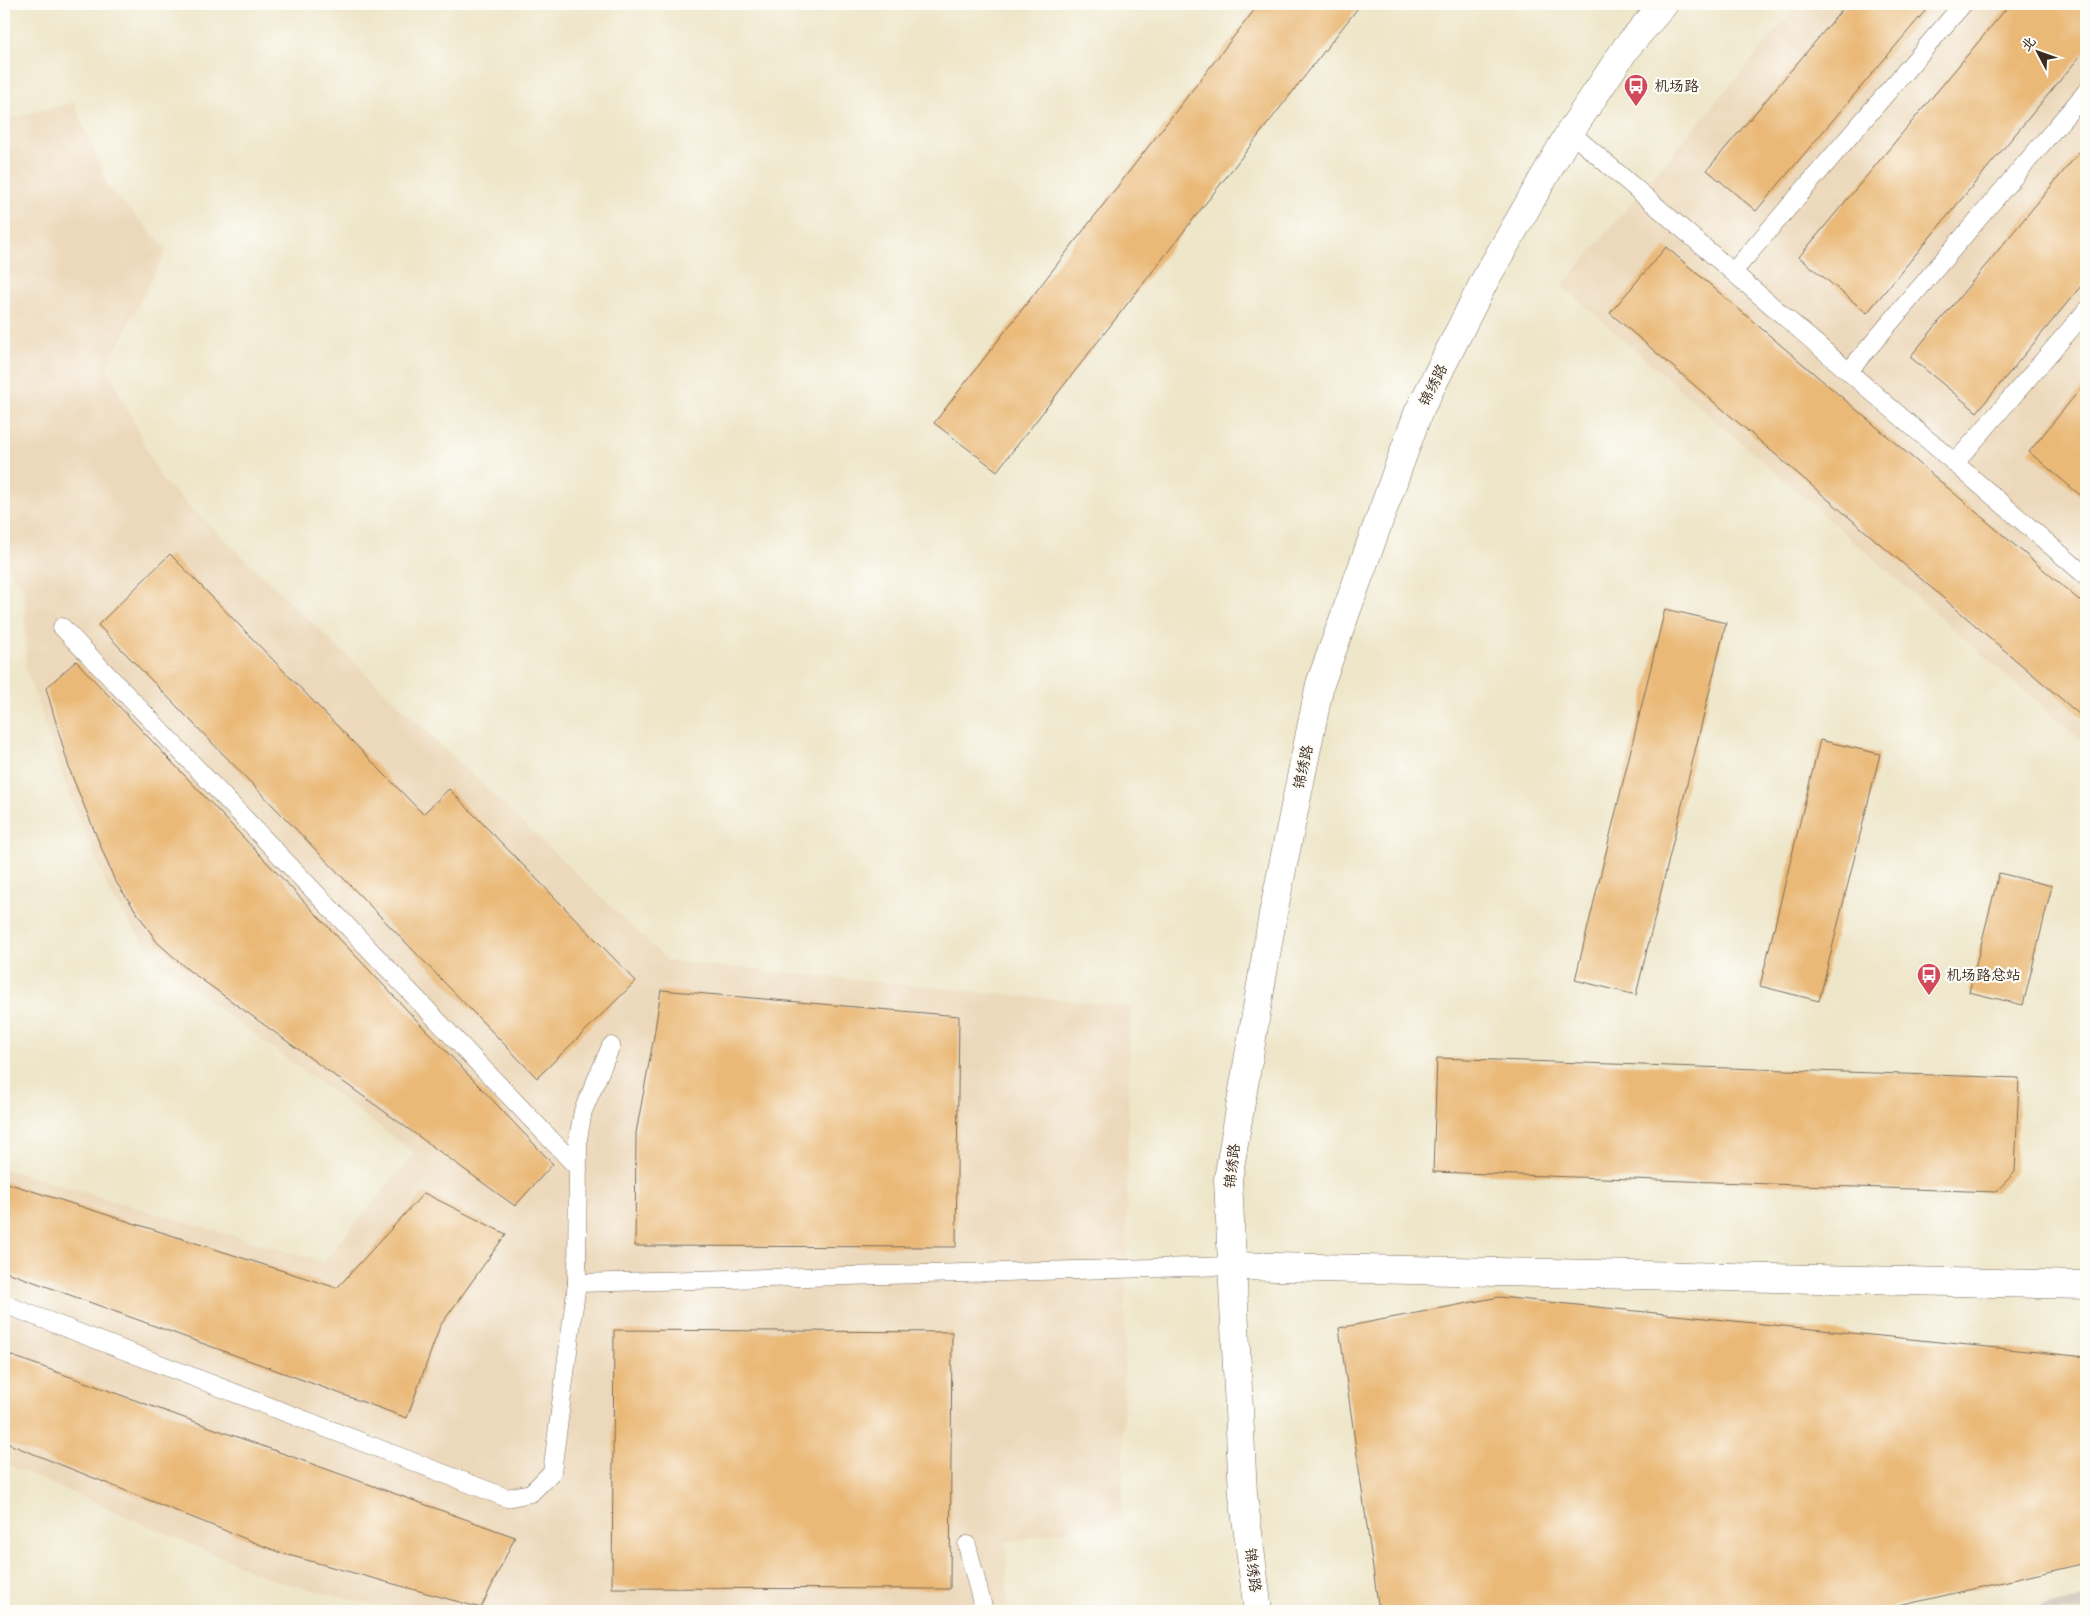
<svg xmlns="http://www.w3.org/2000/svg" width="2090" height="1615" font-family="'Playpen Sans','LXGW WenKai TC',sans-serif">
	<rect width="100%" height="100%" fill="#fdfcf7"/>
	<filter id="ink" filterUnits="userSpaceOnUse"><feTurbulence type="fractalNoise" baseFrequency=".02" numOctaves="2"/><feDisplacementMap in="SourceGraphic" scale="10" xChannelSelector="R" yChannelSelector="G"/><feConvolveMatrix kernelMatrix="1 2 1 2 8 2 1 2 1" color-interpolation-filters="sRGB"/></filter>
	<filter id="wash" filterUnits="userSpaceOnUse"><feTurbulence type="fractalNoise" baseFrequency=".0096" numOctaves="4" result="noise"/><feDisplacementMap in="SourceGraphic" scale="20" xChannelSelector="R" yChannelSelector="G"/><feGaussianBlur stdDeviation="1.12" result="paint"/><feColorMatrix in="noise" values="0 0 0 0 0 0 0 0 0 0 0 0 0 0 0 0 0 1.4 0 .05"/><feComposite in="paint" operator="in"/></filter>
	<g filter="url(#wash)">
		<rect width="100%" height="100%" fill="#eee6c9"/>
		<g fill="#ecd8ba">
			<path d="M1798 4H2086V745L1562 286Z"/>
			<path d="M74 102 109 188 167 249 107 367 161 479 668 961 1130 1007 1122 1520 1005 1542 1008 1607 914 1611H399L276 1581 4 1463V1169L323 1262 415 1153 156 962 111 895 70 797 26 669 24 588 4 564V120Z"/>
		</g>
		<path fill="#cbc3b8" d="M2086 1596V1611H2028Z"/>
		<g id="blocks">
			<g fill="#eab978">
				<path d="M1259 4H1361L997 471 934 423Z"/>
				<path d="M1847 4H1931L1756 211 1707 170Z"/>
				<path d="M2010 4H2086V49L1867 313 1799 257Z"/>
				<path d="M2086 144V280L1977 412 1910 357Z"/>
				<path d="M1666 247 2086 606V720L1610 313Z"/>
				<path d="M2086 382V500L2029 452Z"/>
				<path d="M170 554 423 814 449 789 636 981 537 1078 98 625Z"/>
				<path d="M1665 609 1726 623 1636 995 1575 980Z"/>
				<path d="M76 661 553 1164 515 1206 187 969 157 942 114 879 70 771 46 688Z"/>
				<path d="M1820 740 1880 754 1819 1001 1760 986Z"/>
				<path d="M1999 873 2052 886 2023 1005 1969 992Z"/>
				<path d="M661 990 959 1016 956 1247 635 1246 636 1133 654 1036Z"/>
				<path d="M1437 1058 2019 1078 2015 1172 1996 1192 1433 1172Z"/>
				<path d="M4 1182 337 1288 424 1193 506 1234 440 1326 407 1418 4 1271Z"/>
				<path d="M1499 1297 2086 1357V1563L1877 1611H1379L1339 1328Z"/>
				<path d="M614 1330 952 1332 950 1589 612 1588Z"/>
				<path d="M4 1353 515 1537 481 1608 281 1553 4 1442Z"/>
			</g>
		</g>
	</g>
	<g filter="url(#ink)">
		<use href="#blocks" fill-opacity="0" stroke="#7a6c5a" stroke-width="1"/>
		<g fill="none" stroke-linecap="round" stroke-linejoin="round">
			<defs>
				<g id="lane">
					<path d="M1570 132 2086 576"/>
					<path d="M1733 272 1963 4"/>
					<path d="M1849 371 2086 92"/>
					<path d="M1955 463 2086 311"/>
					<path d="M62 627 578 1168"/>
					<path d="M577 1283 1231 1266"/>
					<path d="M4 1304 507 1498 531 1493 552 1472 577 1283 578 1139 583 1111 611 1046"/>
					<path d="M967 1545 984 1611"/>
				</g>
				<path id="street" d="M1231 1266 2086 1285"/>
				<path id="secondary" d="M1258 1611 1243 1494 1228 1179 1273 914 1320 684 1418 413 1486 278 1570 132 1626 48 1664 4"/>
			</defs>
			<use href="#lane" stroke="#7a6c5a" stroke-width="19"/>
			<use href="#street" stroke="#7a6c5a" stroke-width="29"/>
			<use href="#secondary" stroke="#7a6c5a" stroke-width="29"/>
			<use href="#lane" stroke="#fff" stroke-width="18"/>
			<use href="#street" stroke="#fff" stroke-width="28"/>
			<use href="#secondary" stroke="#fff" stroke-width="28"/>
		</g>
	</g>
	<defs>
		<symbol id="bus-pin" viewBox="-11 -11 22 30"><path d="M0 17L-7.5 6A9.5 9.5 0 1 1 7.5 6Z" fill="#d1495b" stroke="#fdfcf7"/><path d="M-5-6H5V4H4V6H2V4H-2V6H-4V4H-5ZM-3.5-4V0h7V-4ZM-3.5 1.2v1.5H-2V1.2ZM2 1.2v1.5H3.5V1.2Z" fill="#fff"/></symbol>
	</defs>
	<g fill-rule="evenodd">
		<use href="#bus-pin" x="1622" y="72" width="28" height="38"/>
		<use href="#bus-pin" x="1915" y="961" width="28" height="38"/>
	</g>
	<g text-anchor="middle" stroke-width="4.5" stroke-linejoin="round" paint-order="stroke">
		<g font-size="15" fill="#3b2a1e" stroke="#fdfcf7" text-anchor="start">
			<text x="1654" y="91">机场路</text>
			<text x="1946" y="980">机场路总站</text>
		</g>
		<g font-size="15" fill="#3b2a1e" stroke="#fdfcf7">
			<text transform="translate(1433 385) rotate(-63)" y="5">锦绣路</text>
			<text transform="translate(1303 767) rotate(-78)" y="5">锦绣路</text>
			<text transform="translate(1232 1166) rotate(-84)" y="5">锦绣路</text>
			<text transform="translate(1253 1570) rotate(83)" y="5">锦绣路</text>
		</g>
	</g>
	<rect width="2090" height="1615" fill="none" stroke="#fdfcf7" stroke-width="20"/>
	<g transform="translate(2038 52) rotate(311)" stroke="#fdfcf7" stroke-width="4" paint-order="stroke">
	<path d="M0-4L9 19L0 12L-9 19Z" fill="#3b2a1e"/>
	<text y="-8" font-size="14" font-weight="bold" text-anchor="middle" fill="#3b2a1e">北</text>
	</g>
</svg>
